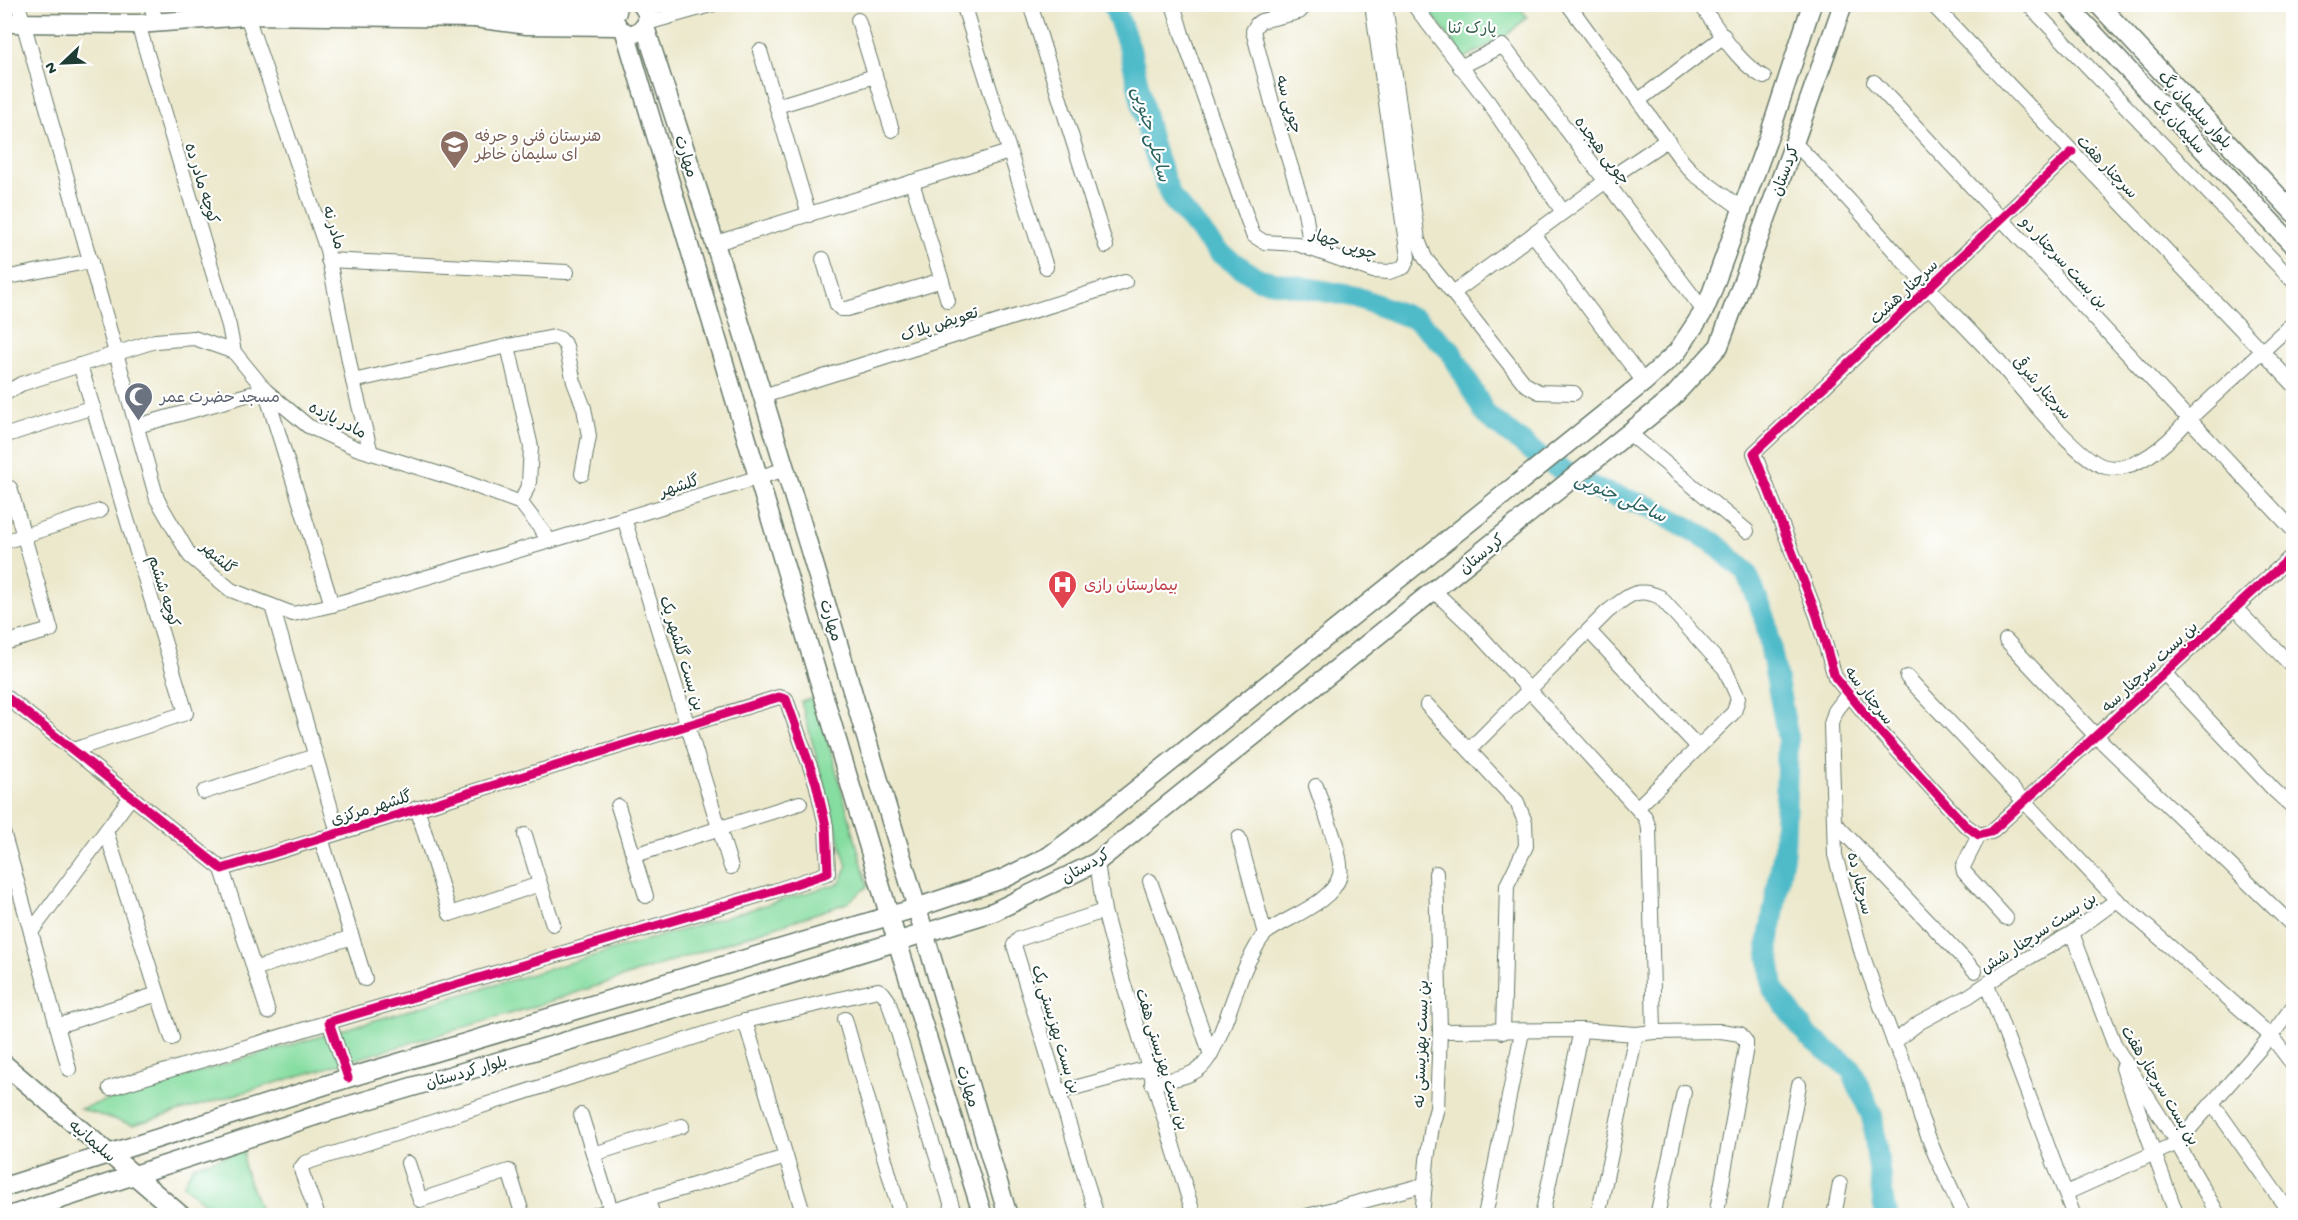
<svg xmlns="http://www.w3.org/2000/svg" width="2298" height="1220" font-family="'Gochi Hand','Playpen Sans Arabic',sans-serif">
	<rect width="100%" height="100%" fill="#fff"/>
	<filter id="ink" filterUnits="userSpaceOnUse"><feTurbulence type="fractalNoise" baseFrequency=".0167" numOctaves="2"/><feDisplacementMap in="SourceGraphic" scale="12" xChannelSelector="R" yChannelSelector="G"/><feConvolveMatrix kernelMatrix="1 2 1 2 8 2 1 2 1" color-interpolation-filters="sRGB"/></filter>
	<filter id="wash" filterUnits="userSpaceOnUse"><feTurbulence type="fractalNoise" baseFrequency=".008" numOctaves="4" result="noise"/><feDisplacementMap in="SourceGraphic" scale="24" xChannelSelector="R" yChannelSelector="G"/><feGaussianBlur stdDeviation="1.35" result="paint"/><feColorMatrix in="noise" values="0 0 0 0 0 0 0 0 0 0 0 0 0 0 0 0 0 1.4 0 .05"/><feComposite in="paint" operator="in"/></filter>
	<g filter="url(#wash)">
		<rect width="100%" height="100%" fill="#ece8cc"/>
		<g fill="#86dda0" stroke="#528d6a" stroke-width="1.5">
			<path d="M1425 5H1518L1527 17 1506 36 1465 58Z"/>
			<path d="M816 697 868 886 847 903 533 1007 133 1125 80 1109 135 1091 840 883 847 867 801 702Z"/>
			<path d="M244 1150V1168L262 1215H219L183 1185 193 1166Z"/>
		</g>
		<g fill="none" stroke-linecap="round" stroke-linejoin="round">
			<path stroke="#4fbbc9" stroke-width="22" d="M1113 4 1130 49 1151 143 1171 197 1218 252 1258 279 1356 297 1417 320 1450 350 1486 415 1544 460 1600 491 1653 508 1713 542 1746 572 1765 618 1788 739 1784 850 1768 944 1773 989 1808 1036 1851 1069 1872 1116 1884 1207 1888 1216"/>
		</g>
	</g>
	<g filter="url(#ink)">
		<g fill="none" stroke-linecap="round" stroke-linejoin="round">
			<defs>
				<g id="minor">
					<path d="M18 4 157 499 190 556 231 590 293 614 332 605 550 541 786 469"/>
					<path d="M150 4 157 22"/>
					<path d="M963 4 1046 267"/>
					<path d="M1030 4 1106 246"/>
					<path d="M1173 4 1182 34 1253 235 1264 242 1297 244 1373 271 1389 272 1404 267 1408 257 1372 4"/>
					<path d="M1307 4 1299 12 1261 21 1257 24 1253 31 1278 125 1305 212 1311 249"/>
					<path d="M1385 4 1418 240 1425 258 1525 384 1539 392 1574 393"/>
					<path d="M1413 4 1489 103 1563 212"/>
					<path d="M1568 4 1683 162 1694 174 1742 209"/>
					<path d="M1700 4C1719 29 1737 63 1764 77"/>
					<path d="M1932 4 2294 385"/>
					<path d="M2028 4 2294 282"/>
					<path d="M247 16 327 250 353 381 371 453"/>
					<path d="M858 20 892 130"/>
					<path d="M647 23 714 4"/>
					<path d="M138 24 229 326 234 352"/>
					<path d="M760 51 809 215"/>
					<path d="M1460 67 1502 46 1507 51 1704 311"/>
					<path d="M1874 82 2182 412"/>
					<path d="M1639 100 1724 36"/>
					<path d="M777 106 875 76"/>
					<path d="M1794 143C1834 181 1869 223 1906 264 1935 296 1967 327 1997 360 2017 383 2079 462 2106 467 2138 473 2170 441 2189 419L2294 322"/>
					<path d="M2072 152 1754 453 1817 616 1835 677 1875 726 1965 825 1979 835 1991 832 2294 554"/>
					<path d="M912 182 948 301"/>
					<path d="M1533 234 1644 382"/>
					<path d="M716 243 1009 152"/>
					<path d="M823 259 837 305 841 309H847L942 280"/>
					<path d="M328 260 567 272"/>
					<path d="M4 278 91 261"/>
					<path d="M1453 293 1606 181 1667 140"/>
					<path d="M353 381 508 346"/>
					<path d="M4 394 21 384 155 341 194 338 234 352 265 390 308 426 356 448 462 481 521 503 550 541"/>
					<path d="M763 396 1125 282"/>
					<path d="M2189 419 2294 531"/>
					<path d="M137 426 265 390 332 605"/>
					<path d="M1629 433 1747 531"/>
					<path d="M4 436 93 407"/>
					<path d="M521 503 529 483 531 447 508 346 554 337 560 339 566 346 574 382 584 408 589 436 582 474"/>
					<path d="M624 518 731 867"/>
					<path d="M4 542 100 511"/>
					<path d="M1434 591 1474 629 1645 817 1649 828 1654 1032"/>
					<path d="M272 606 338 833"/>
					<path d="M2235 608 2294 668"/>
					<path d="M1589 631 1698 747"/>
					<path d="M2006 640 2096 736 2294 927"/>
					<path d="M4 643 51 630 10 488"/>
					<path d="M2164 673 2275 791 2294 808"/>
					<path d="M1907 677 2117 900 2271 1036 2294 1066"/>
					<path d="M1848 694 1835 711 1831 724 1835 855 1862 954 1894 1042"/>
					<path d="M4 695 222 869 779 697 786 699 816 783 826 826 828 873 774 891 329 1022 348 1078"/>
					<path d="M1427 705 1517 802 1525 822 1526 846 1507 885 1503 1032"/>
					<path d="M73 750 186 713 80 365"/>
					<path d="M1469 750 1607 612C1627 597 1635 586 1660 597L1725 669 1738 698 1734 712 1638 807"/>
					<path d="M204 792 315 756"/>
					<path d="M618 806 646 896"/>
					<path d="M417 808 450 914 540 884 553 924"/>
					<path d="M1835 823 1975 971"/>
					<path d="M106 831 172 1038"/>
					<path d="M4 835 69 1069"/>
					<path d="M525 835 540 884"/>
					<path d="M1979 835 1963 867 1964 872 2006 918"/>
					<path d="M321 838 365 979"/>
					<path d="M1239 838 1265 934"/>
					<path d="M635 855 800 803"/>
					<path d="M1097 862 1104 911 1124 985 1194 1216"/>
					<path d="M222 869 268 1012"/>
					<path d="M1150 881 1211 1055"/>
					<path d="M31 932 131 797"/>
					<path d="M2072 933 2115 1046 2177 1143 2219 1216"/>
					<path d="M254 969 352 937"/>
					<path d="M1987 985 2074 1216"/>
					<path d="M845 1019 901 1216"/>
					<path d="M745 1021 804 1216"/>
					<path d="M57 1026 158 994"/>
					<path d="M1440 1031 1581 1030 1636 1034 1654 1032 1721 1031 1740 1034 1746 1042V1047L1716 1216"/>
					<path d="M2123 1068 2177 1216"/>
					<path d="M1152 1083C1168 1080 1188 1078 1200 1068 1218 1055 1236 984 1249 960 1254 952 1259 939 1266 933 1287 917 1333 903 1340 875 1344 858 1322 805 1316 786"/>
					<path d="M110 1088 329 1022"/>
					<path d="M1059 1092 1148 1068"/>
					<path d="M2212 1103 2292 1216"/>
					<path d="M581 1115 611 1210"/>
					<path d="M594 1154 682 1126"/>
					<path d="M408 1163 420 1200 509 1171 523 1216"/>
					<path d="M2066 1193 2177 1143 2271 1036 2294 1005"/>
					<path d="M648 1200 653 1216"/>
					<path d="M318 1216 302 1173 301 1168 305 1163 745 1021 878 990 883 993 888 1000 955 1216"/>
					<path d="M592 1216 786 1157"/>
					<path d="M1097 1216 1014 945 1019 939 1104 911"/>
					<path d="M1307 1216 1424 1185"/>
					<path d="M1422 1216 1427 1160 1432 1126 1437 1108 1440 1031 1436 873"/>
					<path d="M1485 1216 1522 1032"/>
					<path d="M1542 1216 1581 1030"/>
					<path d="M1598 1216 1636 1034"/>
					<path d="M1657 1216 1684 1092"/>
					<path d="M1774 1216 1799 1085"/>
					<path d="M1834 1216 1840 1184"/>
					<path d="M1964 1216 1935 1154 1921 1118 1910 1077 1894 1042 1920 1022 1969 996 2007 970 2072 933 2117 900"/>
				</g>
				<g id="major">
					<path d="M2066 4 2294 246"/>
					<path d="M2098 4 2294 213"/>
					<path d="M617 12 525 10 475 18 527 25 618 26"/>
					<path d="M4 23 138 24 258 15 475 18"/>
					<path d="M645 27C775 421 890 818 1008 1216"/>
					<path d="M625 32 897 941 983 1216"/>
					<path d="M635 33C649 28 651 15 641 4"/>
					<path d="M4 1064 182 1216"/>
					<path d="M4 1187 348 1078 916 908 1005 878 1049 856 1107 813 1644 382 1677 352 1704 311 1710 297 1770 133 1812 4"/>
					<path d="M9 1216 324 1113 736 991 993 912 1097 862 1672 398 1719 346 1794 143 1843 4"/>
				</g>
			</defs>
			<use href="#minor" stroke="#677969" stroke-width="16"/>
			<use href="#major" stroke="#677969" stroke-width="21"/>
			<use href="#minor" stroke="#fff" stroke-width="14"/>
			<use href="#major" stroke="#fff" stroke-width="18"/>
			<defs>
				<g id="cycleway">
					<path d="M2072 152 1754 453 1817 616 1835 677 1875 726 1965 825 1979 835 1991 832 2294 554"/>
					<path d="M4 695 222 869 779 697 786 699 816 783 826 826 828 873 774 891 329 1022 348 1078"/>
				</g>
			</defs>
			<use href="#cycleway" stroke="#fff" stroke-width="13"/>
			<use href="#cycleway" stroke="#d6006c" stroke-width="9"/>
		</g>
	</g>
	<defs>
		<symbol id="school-pin" viewBox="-11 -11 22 30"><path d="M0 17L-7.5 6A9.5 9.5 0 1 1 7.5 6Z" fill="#8d6e63" stroke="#fff"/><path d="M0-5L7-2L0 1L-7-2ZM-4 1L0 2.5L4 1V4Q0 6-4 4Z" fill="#fff"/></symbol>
		<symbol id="mosque-pin" viewBox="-11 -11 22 30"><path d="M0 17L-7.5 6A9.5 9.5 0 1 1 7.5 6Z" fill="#6b7280" stroke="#fff"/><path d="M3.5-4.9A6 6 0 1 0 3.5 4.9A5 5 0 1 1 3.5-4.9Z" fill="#fff"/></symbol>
		<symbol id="hospital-pin" viewBox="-11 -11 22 30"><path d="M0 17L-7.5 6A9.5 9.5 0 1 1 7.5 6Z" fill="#e0444e" stroke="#fff"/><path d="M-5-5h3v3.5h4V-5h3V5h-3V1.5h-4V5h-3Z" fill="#fff"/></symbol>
	</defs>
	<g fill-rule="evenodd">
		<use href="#school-pin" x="438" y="128" width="33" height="45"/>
		<use href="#mosque-pin" x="122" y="380" width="33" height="45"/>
		<use href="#hospital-pin" x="1046" y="568" width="33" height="45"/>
	</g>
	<g text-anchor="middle" stroke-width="4.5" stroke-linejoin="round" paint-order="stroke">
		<g font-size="16" fill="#39654f" stroke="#fff">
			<text x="1472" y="33">پارک ثنا</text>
		</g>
		<g font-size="16" fill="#1f3d34" stroke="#fff">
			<text transform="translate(1290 104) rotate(74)" y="6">چوپی سه</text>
			<text transform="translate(2196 109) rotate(47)" y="6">بلوار سلیمان بگ</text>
			<text transform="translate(2180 125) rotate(47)" y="6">سلیمان بگ</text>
			<text transform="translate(1603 150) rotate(53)" y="6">چوپی هیجده</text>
			<text transform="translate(687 156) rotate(72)" y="6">مهارت</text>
			<text transform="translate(2108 166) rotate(46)" y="6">سرچنار هفت</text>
			<text transform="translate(1784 170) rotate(-70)" y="6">کردستان</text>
			<text transform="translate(203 183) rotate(73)" y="6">کوچه مادر ده</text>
			<text transform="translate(335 227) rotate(73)" y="6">مادر نه</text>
			<text transform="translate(1344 243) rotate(18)" y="6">چوپی چهار</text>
			<text transform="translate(2065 262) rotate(47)" y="6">بن بست سرچنار دو</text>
			<text transform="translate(1903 291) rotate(-43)" y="6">سرچنار هشت</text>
			<text transform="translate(939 323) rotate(-18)" y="6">تعویض پلاک</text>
			<text transform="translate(2043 387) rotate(48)" y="6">سرچنار شرقی</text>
			<text transform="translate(338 419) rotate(27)" y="6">مادر یازده</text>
			<text transform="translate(679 485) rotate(-17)" y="6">گلشهر</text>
			<text transform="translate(1481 553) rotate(-39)" y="6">کردستان</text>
			<text transform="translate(219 557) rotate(42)" y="6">گلشهر</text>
			<text transform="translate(165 591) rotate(73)" y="6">کوچه ششم</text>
			<text transform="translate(832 620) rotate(73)" y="6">مهارت</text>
			<text transform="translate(683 653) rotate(73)" y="6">بن بست گلشهر یک</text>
			<text transform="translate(2149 666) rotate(-43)" y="6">بن بست سرچنار سه</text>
			<text transform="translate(1870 695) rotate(52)" y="6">سرچنار سه</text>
			<text transform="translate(371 807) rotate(-17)" y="6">گلشهر مرکزی</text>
			<text transform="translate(1085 865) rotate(-30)" y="6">کردستان</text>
			<text transform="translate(1861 883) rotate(76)" y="6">سرچنار ده</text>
			<text transform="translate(2038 932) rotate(-33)" y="6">بن بست سرچنار شش</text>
			<text transform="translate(1057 1029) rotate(73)" y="6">بن بست بهزیستی یک</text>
			<text transform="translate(1420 1044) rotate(-88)" y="6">بن بست بهزیستی نه</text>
			<text transform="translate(1163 1059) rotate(73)" y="6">بن بست بهزیستی هفت</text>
			<text transform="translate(466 1071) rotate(-16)" y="6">بلوار کردستان</text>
			<text transform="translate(2161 1085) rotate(59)" y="6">بن بست سرچنار هفت</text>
			<text transform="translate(969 1086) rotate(73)" y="6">مهارت</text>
			<text transform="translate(93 1140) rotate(41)" y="6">سلیمانیه</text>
		</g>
		<g font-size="16" fill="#785e54" stroke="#fff" text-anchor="start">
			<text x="475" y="141">هنرستان فنی و حرفه<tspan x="475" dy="18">ای سلیمان خاطر</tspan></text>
		</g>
		<g font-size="16" fill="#5b616d" stroke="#fff" text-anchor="start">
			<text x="160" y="402">مسجد حضرت عمر</text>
		</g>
		<g font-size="16" fill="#be3a42" stroke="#fff" text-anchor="start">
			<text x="1084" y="590">بیمارستان رازی</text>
		</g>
		<g font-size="18" font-style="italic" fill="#2d6361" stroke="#fff">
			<text transform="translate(1152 134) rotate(74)" y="6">ساحلی جنوبی</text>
			<text transform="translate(1621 497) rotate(24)" y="6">ساحلی جنوبی</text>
		</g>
	</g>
	<rect width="2298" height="1220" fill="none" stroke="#fff" stroke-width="24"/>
	<g transform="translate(63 63) rotate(247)" stroke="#ffffff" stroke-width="4.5" paint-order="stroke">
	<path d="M0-4.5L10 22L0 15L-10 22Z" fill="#1f3d34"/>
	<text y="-9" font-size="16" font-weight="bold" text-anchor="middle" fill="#1f3d34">N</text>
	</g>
</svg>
